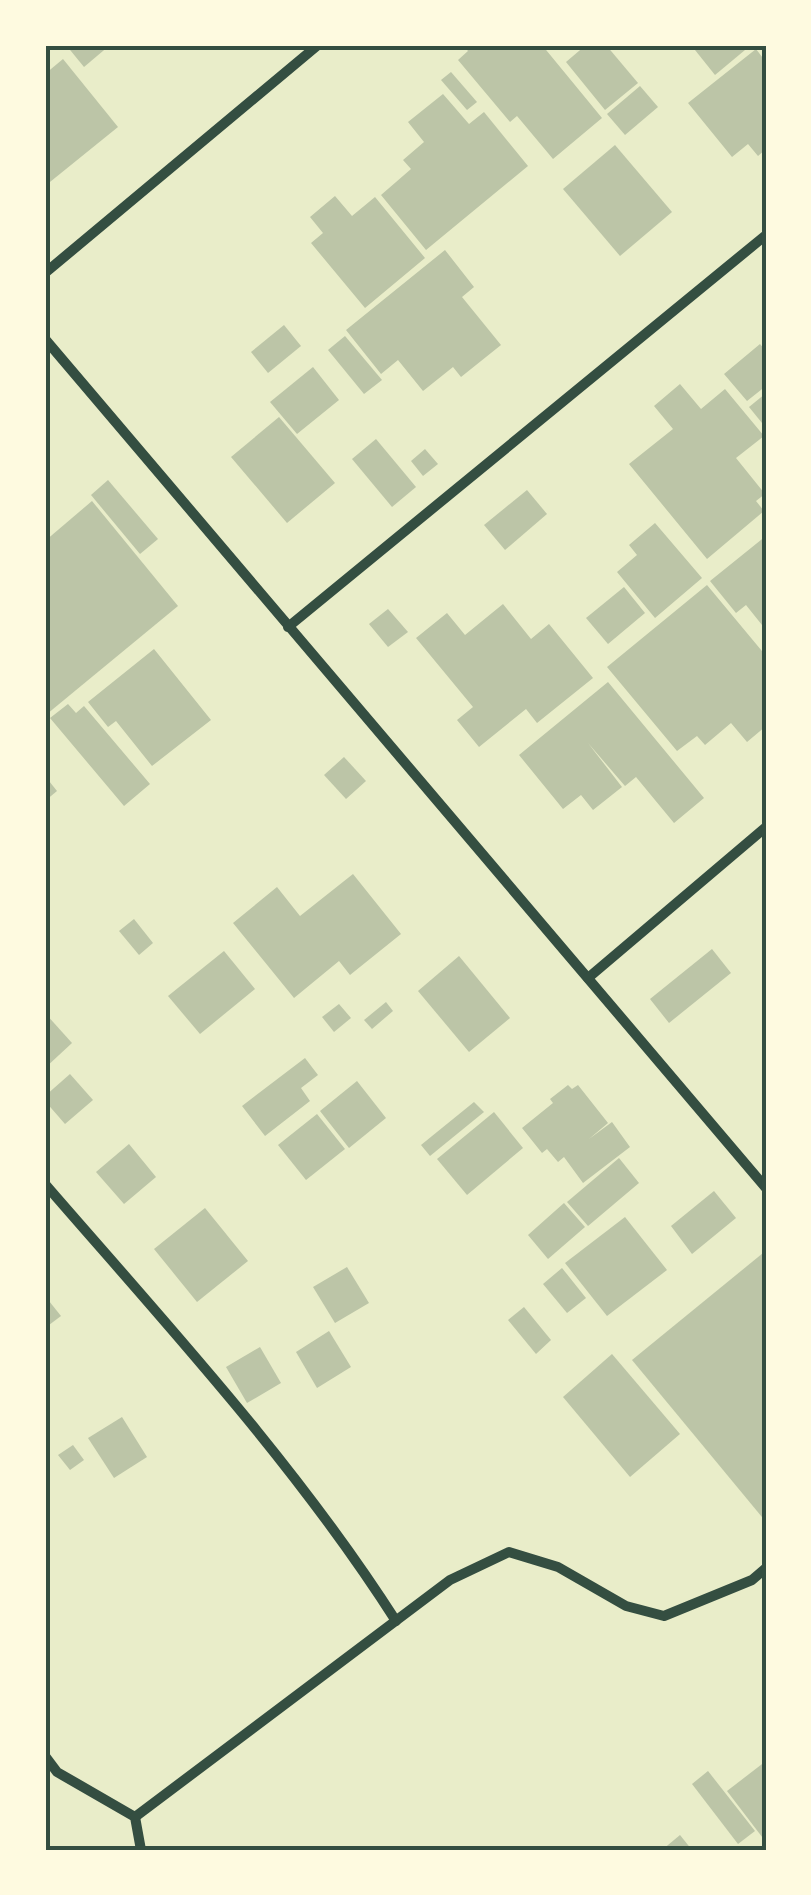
<svg xmlns="http://www.w3.org/2000/svg" width="811" height="1895" font-family="Barlow,sans-serif">
	<rect width="100%" height="100%" fill="#e9edc9"/>
	<g fill="#bcc5a7">
		<path d="M66 45H110L84 67Z"/>
		<path d="M463 45H542L602 118 553 159 517 116 510 122 458 60 468 51Z"/>
		<path d="M586 45H606L638 83 605 110 566 62Z"/>
		<path d="M691 45H751L715 75Z"/>
		<path d="M756 49 766 62V149L758 156 748 144 732 157 688 103Z"/>
		<path d="M63 59 118 127 45 186V74Z"/>
		<path d="M451 72 477 102 467 110 441 80Z"/>
		<path d="M640 86 658 107 625 135 607 114Z"/>
		<path d="M443 94 469 124 484 112 528 166 426 250 381 195 411 169 403 160 424 142 408 122Z"/>
		<path d="M615 145 672 212 620 256 563 189Z"/>
		<path d="M335 196 352 216 375 197 425 258 365 308 311 243 323 233 310 217Z"/>
		<path d="M445 250 474 287 462 297 501 345 461 377 453 367 423 391 398 360 381 374 346 330Z"/>
		<path d="M284 325 301 346 268 373 251 352Z"/>
		<path d="M345 336 382 380 364 394 328 350Z"/>
		<path d="M760 344 766 351V366L762 369 766 374V386L747 401 724 374Z"/>
		<path d="M313 367 339 400 297 434 270 402Z"/>
		<path d="M680 384 701 409 725 389 764 436 736 458 765 494 756 501 764 511 707 559 629 464 673 429 654 406Z"/>
		<path d="M766 393V428L749 407Z"/>
		<path d="M279 417 335 483 287 523 231 457Z"/>
		<path d="M376 439 416 487 392 507 352 459Z"/>
		<path d="M425 449 438 464 423 476 411 461Z"/>
		<path d="M108 480 158 539 140 554 91 495Z"/>
		<path d="M527 490 547 514 505 550 484 525Z"/>
		<path d="M92 501 178 606 47 714 45 541Z"/>
		<path d="M655 523 702 578 655 618 617 572 637 555 629 545Z"/>
		<path d="M766 536V630L746 605 736 613 710 581Z"/>
		<path d="M707 585 766 656V726L747 742 731 723 705 745 697 736 677 751 607 667Z"/>
		<path d="M624 587 645 613 608 644 586 618Z"/>
		<path d="M503 604 531 639 549 624 593 678 537 723 526 709 479 747 457 720 473 707 416 638 447 613 465 635Z"/>
		<path d="M388 609 408 632 388 647 369 624Z"/>
		<path d="M154 649 211 720 152 766 116 721 108 727 88 702Z"/>
		<path d="M608 682 704 798 674 823 636 777 625 786 588 743 622 787 593 810 581 795 563 809 519 755Z"/>
		<path d="M68 704 76 713 84 706 150 784 124 806 50 718Z"/>
		<path d="M344 757 366 781 346 799 324 775Z"/>
		<path d="M45 776 57 791 45 801Z"/>
		<path d="M353 874 401 934 350 975 339 961 294 998 233 923 277 887 300 916Z"/>
		<path d="M134 919 153 943 139 955 119 931Z"/>
		<path d="M712 949 731 973 669 1023 650 999Z"/>
		<path d="M224 951 255 989 200 1034 168 996Z"/>
		<path d="M459 956 510 1018 469 1052 418 991Z"/>
		<path d="M386 1002 393 1011 372 1029 364 1020Z"/>
		<path d="M339 1004 351 1018 334 1032 322 1017Z"/>
		<path d="M45 1013 72 1043 45 1068Z"/>
		<path d="M305 1058 318 1075 301 1088 310 1101 265 1136 242 1106Z"/>
		<path d="M70 1074 93 1100 65 1124 45 1101V1096Z"/>
		<path d="M357 1081 386 1118 349 1148 320 1111Z"/>
		<path d="M568 1085 572 1089 578 1085 608 1123 589 1139 612 1122 630 1147 583 1183 564 1157 558 1162 547 1149 542 1153 522 1128 553 1103 550 1099Z"/>
		<path d="M474 1102 484 1112 430 1156 421 1145Z"/>
		<path d="M494 1112 523 1148 467 1195 437 1159Z"/>
		<path d="M317 1114 345 1149 306 1180 278 1145Z"/>
		<path d="M129 1144 156 1177 124 1204 96 1172Z"/>
		<path d="M619 1158 639 1183 588 1226 567 1202Z"/>
		<path d="M714 1191 736 1218 692 1254 671 1226Z"/>
		<path d="M564 1203 585 1227 548 1259 528 1235Z"/>
		<path d="M205 1208 248 1261 197 1302 154 1249Z"/>
		<path d="M625 1217 667 1270 607 1316 565 1263Z"/>
		<path d="M763 1253 766 1257V1522L632 1360Z"/>
		<path d="M347 1267 369 1303 335 1323 313 1287Z"/>
		<path d="M562 1268 586 1298 567 1313 543 1284Z"/>
		<path d="M45 1296 61 1316 45 1328Z"/>
		<path d="M524 1307 551 1340 536 1354 508 1320Z"/>
		<path d="M329 1331 351 1367 317 1388 296 1352Z"/>
		<path d="M260 1347 281 1383 247 1403 226 1367Z"/>
		<path d="M612 1354 680 1434 630 1477 563 1397Z"/>
		<path d="M122 1417 147 1457 114 1478 88 1438Z"/>
		<path d="M73 1445 84 1460 70 1470 58 1455Z"/>
		<path d="M766 1761V1842L727 1791Z"/>
		<path d="M708 1771 755 1831 738 1844 692 1784Z"/>
		<path d="M680 1835 692 1850H662Z"/>
	</g>
	<g fill="none" stroke-linecap="round" stroke-linejoin="round">
		<g stroke="#344e41" stroke-width="10">
			<path d="M45 273 318 45"/>
			<path d="M45 339 766 1188"/>
			<path d="M288 627 766 235"/>
			<path d="M588 978 766 827"/>
			<path d="M45 1184C167 1325 295 1463 396 1621"/>
			<path d="M45 1756 57 1772 135 1817 141 1850"/>
			<path d="M135 1817 450 1580 509 1552 558 1567 626 1606 664 1616 752 1580 766 1568"/>
		</g>
	</g>
	<rect width="811" height="1895" fill="none" stroke="#fefae0" stroke-width="95"/>
	<rect x="48" y="48" width="716" height="1800" fill="none" stroke="#344e41" stroke-width="4"/>
</svg>
